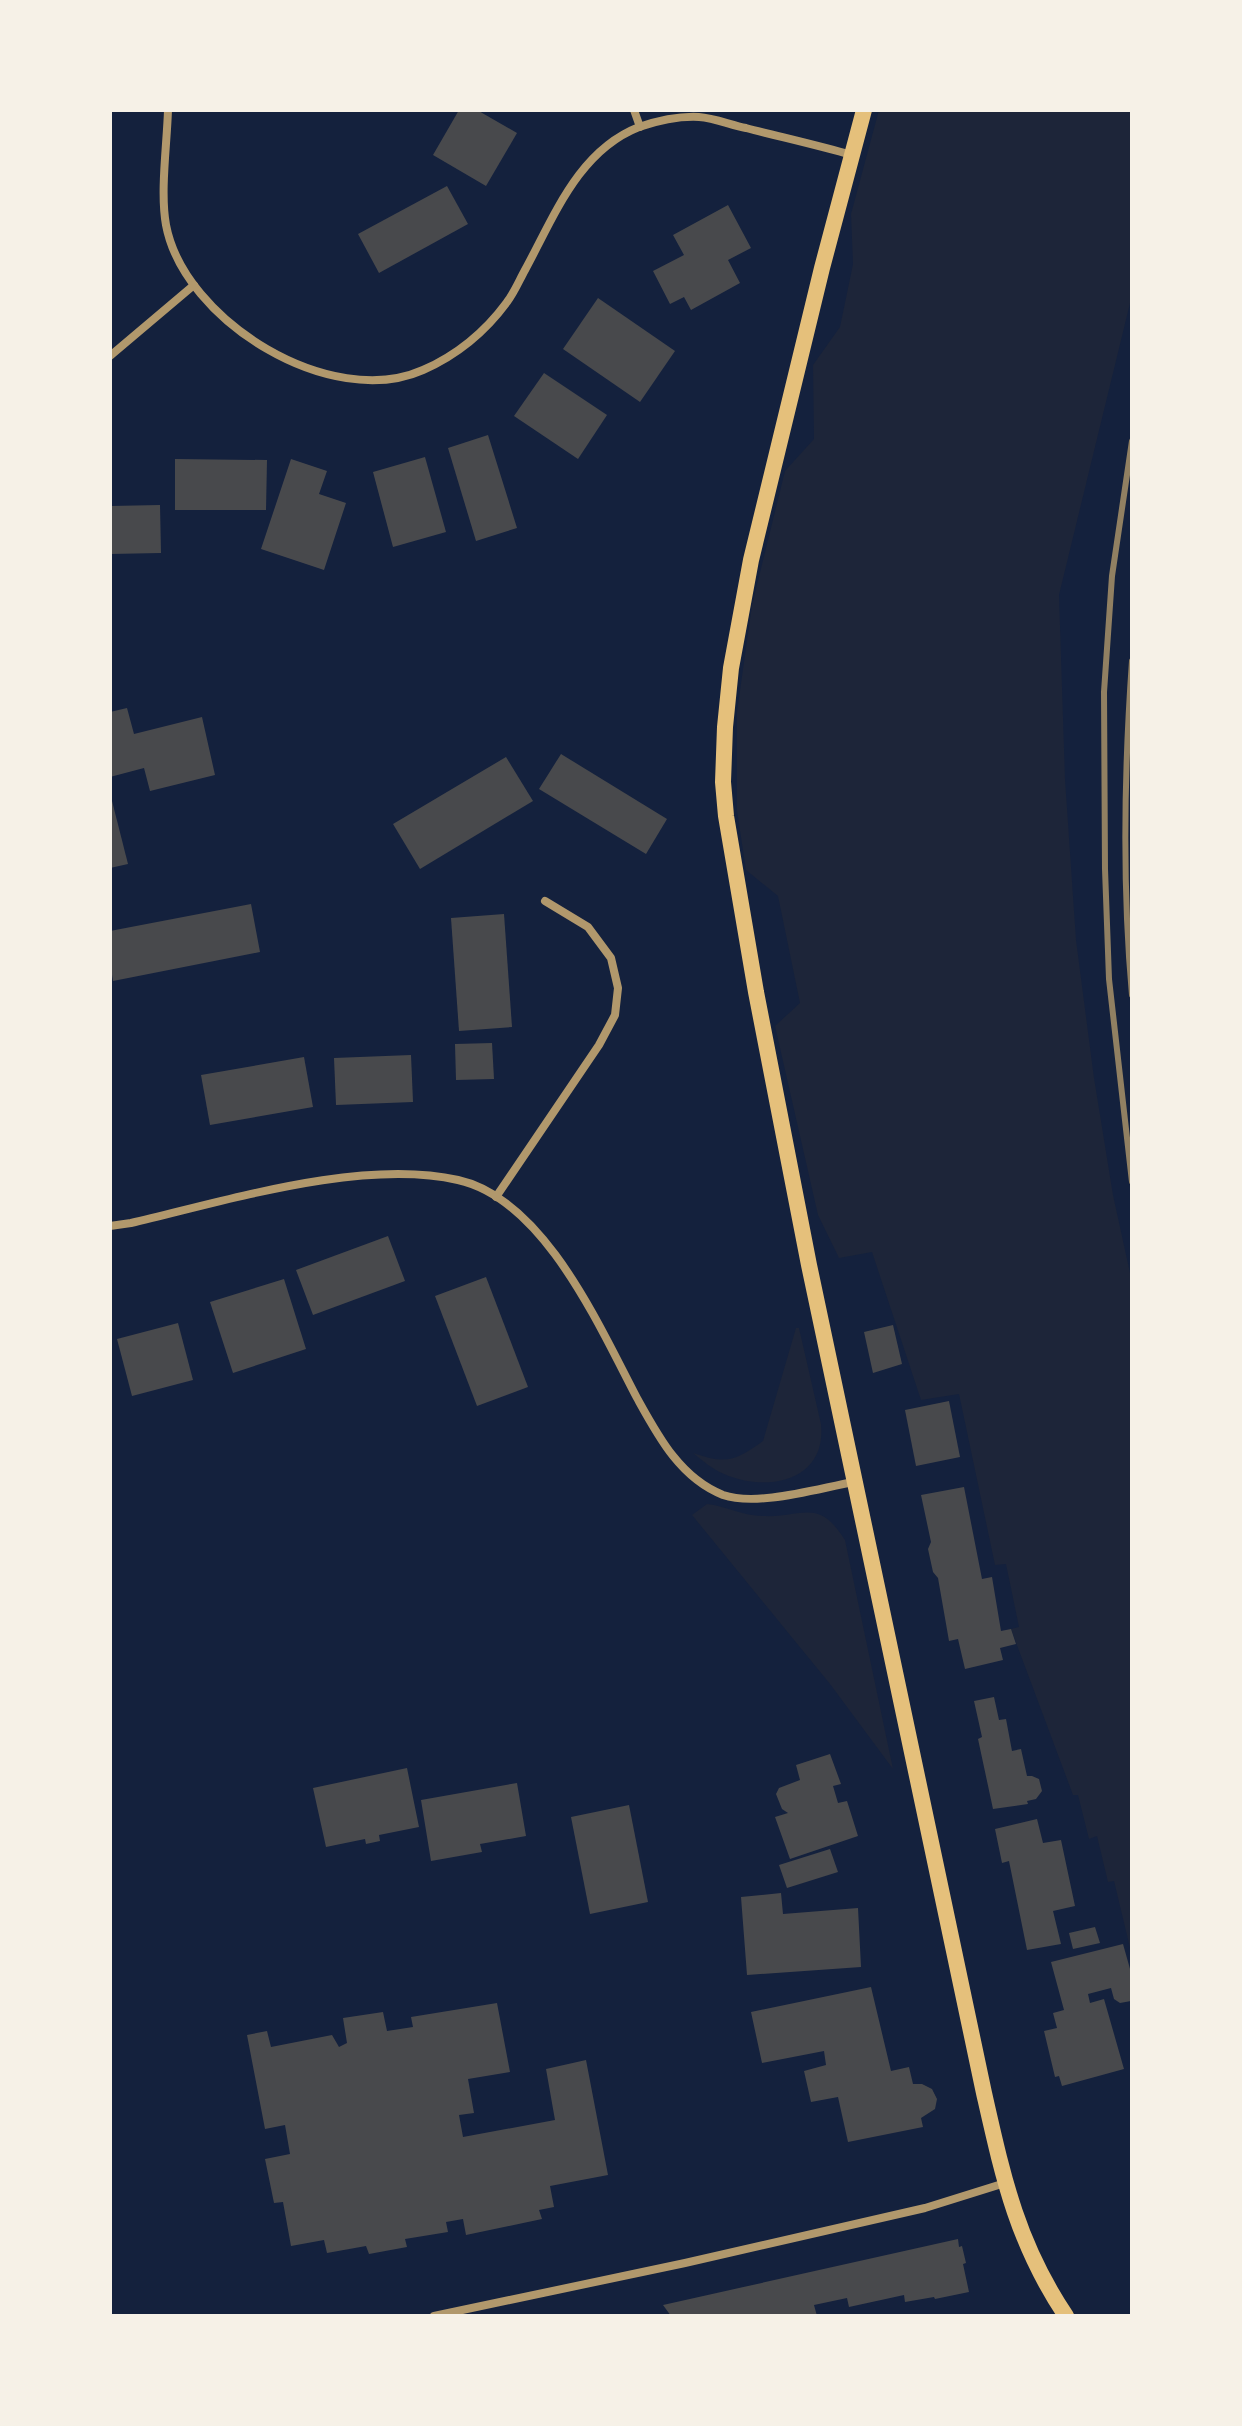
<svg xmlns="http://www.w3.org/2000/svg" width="1242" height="2426" font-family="Georgia,serif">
	<rect width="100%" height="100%" fill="#14213d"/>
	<g fill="#1d2539">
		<path d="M879 110H1132V295L1059 595 1065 779 1076 940 1094 1078 1113 1195 1132 1282V1956L1114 1881 1108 1882 1097 1836 1089 1839 1078 1795H1073L1011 1629 1019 1627 1006 1564 995 1565 959 1394 921 1400 872 1252 839 1258 818 1215 775 1026 800 1003 778 896 746 870 737 811V712L752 605 785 471 814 439 813 365 840 327 853 264 851 214Z"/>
		<path d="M796 1328H799L821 1424C827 1481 767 1493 724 1474 712 1469 703 1461 693 1453 726 1464 734 1462 763 1441Z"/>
		<path d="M707 1504C726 1506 743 1516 763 1516 803 1518 818 1497 845 1540L893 1769 830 1684 692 1515Z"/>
	</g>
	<g fill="#48494c">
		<path d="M459 110H477L517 133 486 186 433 155Z"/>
		<path d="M447 186 468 224 379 273 358 234Z"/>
		<path d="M728 205 751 248 728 260 740 283 691 310 684 297 670 304 653 271 684 255 673 235Z"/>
		<path d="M598 298 675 351 640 402 563 349Z"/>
		<path d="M544 373 607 415 578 459 514 416Z"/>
		<path d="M488 435 517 528 476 541 448 448Z"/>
		<path d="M425 457 446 532 393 547 373 472Z"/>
		<path d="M175 459 267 460 266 510H175Z"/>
		<path d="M291 459 327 471 319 494 346 503 324 570 261 549Z"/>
		<path d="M160 505 161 553 110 554V506Z"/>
		<path d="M127 708 134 734 202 717 215 775 150 791 144 768 110 777V712Z"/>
		<path d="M561 754 667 819 646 854 539 789Z"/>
		<path d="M506 757 533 801 420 869 393 824Z"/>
		<path d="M110 793 128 864 110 868Z"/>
		<path d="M251 904 260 952 113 981 110 963V931Z"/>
		<path d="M504 914 512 1027 459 1031 451 918Z"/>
		<path d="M492 1043 494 1079 456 1080 455 1044Z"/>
		<path d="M411 1055 413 1102 336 1105 334 1058Z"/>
		<path d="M304 1057 313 1107 210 1125 201 1075Z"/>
		<path d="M388 1236 405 1281 313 1315 296 1270Z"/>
		<path d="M486 1277 528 1387 477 1406 435 1296Z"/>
		<path d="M284 1279 306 1349 233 1373 210 1302Z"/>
		<path d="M178 1323 193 1380 132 1396 117 1339Z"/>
		<path d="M893 1325 902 1364 873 1373 864 1332Z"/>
		<path d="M949 1401 960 1457 916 1466 905 1410Z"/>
		<path d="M964 1487 982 1579 992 1577 1001 1631 1011 1629 1016 1644 1000 1648 1003 1660 965 1669 958 1639 949 1641 938 1578 933 1572 928 1549 931 1542 921 1495Z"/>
		<path d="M994 1697 999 1720 1006 1719 1012 1751 1021 1749 1027 1776H1032L1039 1779 1042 1791 1036 1799 1027 1801 1028 1804 993 1809 978 1739 982 1737 974 1701Z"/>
		<path d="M830 1754 841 1784 833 1786 838 1803 847 1801 858 1836 790 1859 775 1817 788 1813 782 1809 776 1794 779 1788 800 1780 796 1765Z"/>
		<path d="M407 1768 419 1827 379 1835 380 1841 366 1844 365 1839 326 1847 313 1788Z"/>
		<path d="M517 1783 526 1836 480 1844 482 1852 431 1861 421 1800Z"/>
		<path d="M629 1805 648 1902 590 1914 571 1817Z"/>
		<path d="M1037 1819 1043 1843 1061 1840 1075 1906 1053 1911 1061 1944 1027 1950 1009 1861 1002 1863 995 1829Z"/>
		<path d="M830 1849 838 1872 787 1888 779 1865Z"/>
		<path d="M781 1893 783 1914 858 1908 861 1967 747 1975 741 1897Z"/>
		<path d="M1095 1927 1100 1943 1073 1949 1069 1933Z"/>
		<path d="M1123 1944 1132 1976 1131 2001 1120 2003 1114 1999 1111 1988 1088 1994 1090 2003 1104 1999 1124 2069 1062 2086 1059 2076 1055 2077 1044 2031 1057 2028 1053 2013 1064 2010 1051 1962Z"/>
		<path d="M871 1987 891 2071 909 2067 913 2084H922L932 2089 937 2099 935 2109 921 2118 923 2127 848 2142 838 2097 811 2102 804 2071 826 2065 824 2051 762 2063 751 2012Z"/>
		<path d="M497 2003 510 2072 468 2079 474 2113 459 2115 463 2137 555 2120 546 2069 586 2060 608 2175 550 2186 554 2207 539 2210 542 2219 466 2235 463 2219 446 2222 448 2232 405 2239 407 2247 369 2254 366 2246 327 2253 324 2240 291 2246 283 2202 274 2203 265 2159 290 2154 285 2125 265 2129 247 2035 267 2031 271 2047 332 2035 339 2047 347 2043 343 2018 383 2012 387 2031 413 2027 411 2017Z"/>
		<path d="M958 2239 959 2247 962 2246 966 2263 963 2264 969 2292 935 2299 934 2297 905 2302 904 2295 849 2307 847 2298 814 2305 817 2316H671L663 2305Z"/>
	</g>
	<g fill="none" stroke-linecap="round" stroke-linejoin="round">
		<g stroke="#b1986c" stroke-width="8">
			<path d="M168 110C167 144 160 192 166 225 184 321 331 411 423 370 457 355 485 332 507 302 514 293 519 281 525 270 554 217 578 151 639 127 657 121 680 116 699 117 714 118 731 125 746 128 781 137 817 145 852 155"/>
			<path d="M634 110 640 127"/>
			<path d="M110 356 194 285"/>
			<path d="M496 1197 599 1045 615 1015 618 988 611 958 588 927 545 901"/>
			<path d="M110 1226 131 1223C226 1201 362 1158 458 1180 544 1199 599 1326 637 1398 658 1436 680 1478 723 1495 758 1507 819 1488 854 1482"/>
			<path d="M434 2316 685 2263 925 2208 1005 2183"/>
		</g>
		<path stroke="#e5c07b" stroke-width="16" d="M864 110 822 268 751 560 731 668 725 727 723 782 726 816 756 992 809 1265 984 2093C1003 2177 1017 2243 1066 2316"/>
		<g stroke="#918062" stroke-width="6">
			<path d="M1132 441 1112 576 1104 692 1105 869 1109 979 1132 1182"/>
			<path d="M1132 661C1124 773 1122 884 1132 995"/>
		</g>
	</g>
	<rect width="1242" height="2426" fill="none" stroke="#f6f1e7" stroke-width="224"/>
</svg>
